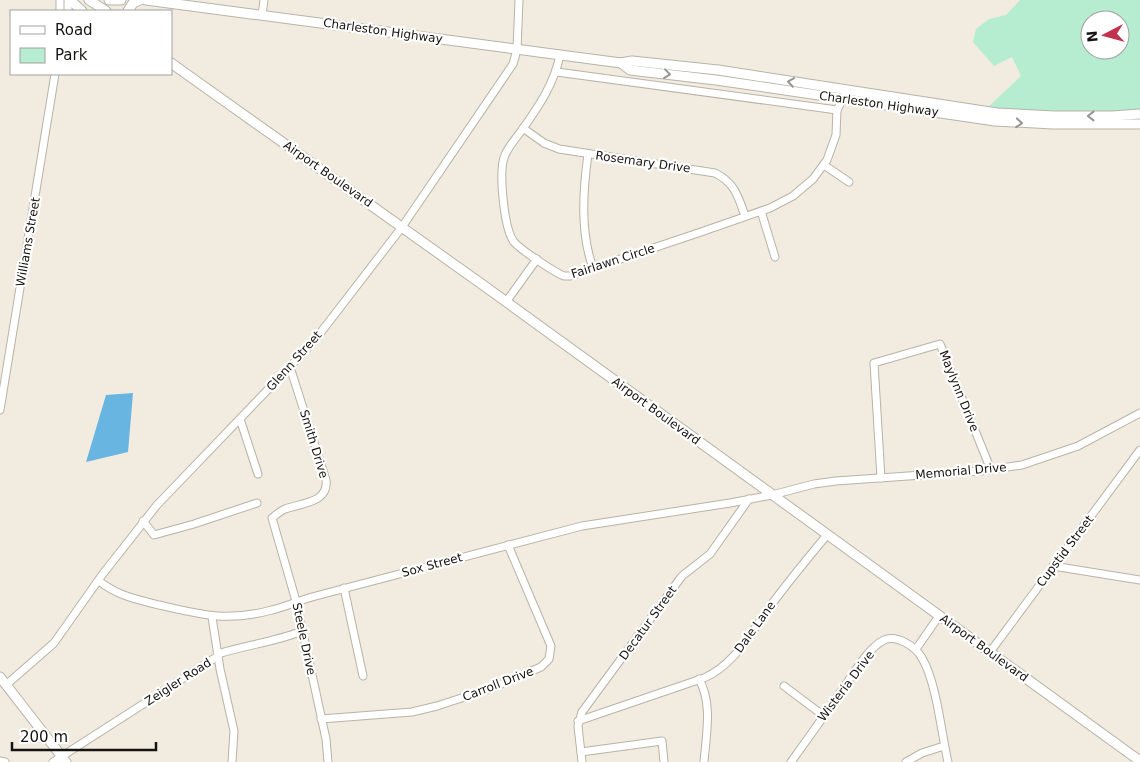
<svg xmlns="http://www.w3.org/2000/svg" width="1140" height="762" font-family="'DejaVu Sans',sans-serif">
	<rect width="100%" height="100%" fill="#f1ecdf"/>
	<path fill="#b6edd0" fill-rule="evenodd" d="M1020 0H1140V114L984 111 1021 76 1012 57 994 66 973 42 976 29 989 19 1006 15ZM1090 20H1120V50H1090Z"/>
	<path fill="#69b5e1" d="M133 393 128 452 86 462 106 395Z"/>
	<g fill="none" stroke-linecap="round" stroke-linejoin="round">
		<defs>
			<g id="minor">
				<path d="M68 0V11"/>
				<path d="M60 11V0"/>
				<path d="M262 15 264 0"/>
				<path d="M560 55C554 84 539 106 522 130 516 138 509 146 505 155 498 170 504 229 514 242 521 250 554 272 564 276H570L701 232 770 208 793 196 813 179 827 160 836 135 837 110 845 95"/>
				<path d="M557 72 837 110"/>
				<path d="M523 128 544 143 559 149 715 173C735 183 738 196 745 216"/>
				<path d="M588 154C583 191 580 232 593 268"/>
				<path d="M824 165 849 182"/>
				<path d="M761 211 775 257"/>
				<path d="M506 302 537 259"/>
				<path d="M290 367 326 480C329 503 301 503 285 509 280 511 276 515 272 518L296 601 326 739 328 762"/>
				<path d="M0 410 55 74"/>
				<path d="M240 419 258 474"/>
				<path d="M881 478 874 363 940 344 991 470"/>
				<path d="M143 521 154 535 194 524 257 503"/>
				<path d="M1053 566 1140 580"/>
				<path d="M99 581C118 596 136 599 159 605 202 615 227 622 272 610 285 607 298 601 312 597L582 526 730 503 772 495 814 484 836 481 980 471 1022 465 1078 446 1140 413"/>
				<path d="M344 588 363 676"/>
				<path d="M212 617 220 669 234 731 232 762"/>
				<path d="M916 649 939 616"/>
				<path d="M990 652 1140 450"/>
				<path d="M218 654C246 645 275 642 302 631"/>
				<path d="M699 679C713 704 706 735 704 762"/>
				<path d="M6 685 54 643 102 575 157 505 304 352 318 336 402 227 513 64 517 50 519 0"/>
				<path d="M784 686 824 716"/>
				<path d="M321 719 412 712 437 706 492 688 541 667 549 659 551 646 508 545"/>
				<path d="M578 721 704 678C735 664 750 634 769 608 787 583 807 559 827 535"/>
				<path d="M581 752 662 741 664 762"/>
				<path d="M0 761 5 762"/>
				<path d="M53 762 218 656"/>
				<path d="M582 762 578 726 582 712 682 576 710 554 749 499"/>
				<path d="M791 762C809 737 827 712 844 687 854 673 868 648 884 640 897 634 916 647 922 658 937 684 941 732 948 762"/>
				<path d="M906 762 922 753 944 746"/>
			</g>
			<g id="major">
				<path d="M70 0 82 11"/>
				<path d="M89 0 106 11"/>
				<path d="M109 0H121"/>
				<path d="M146 0 621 63 632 61 718 70 997 113 1055 116H1112L1140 114"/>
				<path d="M128 11 133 3 140 0"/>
				<path d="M171 63 483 285 1140 761"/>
				<path d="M621 63 630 70 716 80 995 121 1053 124H1140"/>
				<path d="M0 677 66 762"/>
			</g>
		</defs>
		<use href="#minor" stroke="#b9b3a7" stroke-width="9"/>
		<use href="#major" stroke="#b9b3a7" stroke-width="11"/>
		<use href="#minor" stroke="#fff" stroke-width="7"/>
		<use href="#major" stroke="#fff" stroke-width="9"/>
	</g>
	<defs><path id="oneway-chevron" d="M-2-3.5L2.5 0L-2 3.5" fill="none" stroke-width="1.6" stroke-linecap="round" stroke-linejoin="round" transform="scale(1.25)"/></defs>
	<g stroke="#969593">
		<use href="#oneway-chevron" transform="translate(667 74) rotate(7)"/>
		<use href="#oneway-chevron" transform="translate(791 82) rotate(-172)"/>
		<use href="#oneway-chevron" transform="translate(1091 116) rotate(-180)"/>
		<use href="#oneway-chevron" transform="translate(1019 123) rotate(5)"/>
	</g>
	<g text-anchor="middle" stroke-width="4.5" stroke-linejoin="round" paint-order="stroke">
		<g font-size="12" fill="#161410" stroke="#fff">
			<text transform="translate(383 31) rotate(8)" y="4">Charleston Highway</text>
			<text transform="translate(879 104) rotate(8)" y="4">Charleston Highway</text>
			<text transform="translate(643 162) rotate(8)" y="4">Rosemary Drive</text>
			<text transform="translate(328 174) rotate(35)" y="4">Airport Boulevard</text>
			<text transform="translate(28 242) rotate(-80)" y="4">Williams Street</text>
			<text transform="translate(613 261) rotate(-18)" y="4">Fairlawn Circle</text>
			<text transform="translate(294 361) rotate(-48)" y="4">Glenn Street</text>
			<text transform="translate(959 391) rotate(68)" y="4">Maylynn Drive</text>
			<text transform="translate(656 411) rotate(36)" y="4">Airport Boulevard</text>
			<text transform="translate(314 444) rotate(73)" y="4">Smith Drive</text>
			<text transform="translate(961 471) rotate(-5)" y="4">Memorial Drive</text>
			<text transform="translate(1065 551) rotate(-53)" y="4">Cupstid Street</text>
			<text transform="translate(432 565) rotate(-15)" y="4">Sox Street</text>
			<text transform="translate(648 623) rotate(-54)" y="4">Decatur Street</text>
			<text transform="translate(755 627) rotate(-54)" y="4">Dale Lane</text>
			<text transform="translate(304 639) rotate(78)" y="4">Steele Drive</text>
			<text transform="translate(984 648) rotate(36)" y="4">Airport Boulevard</text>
			<text transform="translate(178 682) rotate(-33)" y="4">Zeigler Road</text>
			<text transform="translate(498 684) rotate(-21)" y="4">Carroll Drive</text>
			<text transform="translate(846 686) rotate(-53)" y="4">Wisteria Drive</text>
		</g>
	</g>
	<rect x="10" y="10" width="162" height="65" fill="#ffffff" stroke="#a2a19f"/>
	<rect x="20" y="26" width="25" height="8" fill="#ffffff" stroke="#a2a19f"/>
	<text x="55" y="35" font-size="15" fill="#161410">Road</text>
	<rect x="20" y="48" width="25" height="15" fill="#b6edd0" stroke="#a2a19f"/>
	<text x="55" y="60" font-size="15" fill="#161410">Park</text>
	<g transform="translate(1105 35) rotate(264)"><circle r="24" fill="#ffffff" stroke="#a2a19f"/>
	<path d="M0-4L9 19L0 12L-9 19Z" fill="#c3324c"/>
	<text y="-8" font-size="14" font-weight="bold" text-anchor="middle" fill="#161410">N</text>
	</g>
	<path d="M12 742v8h144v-8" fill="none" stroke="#161410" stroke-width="2.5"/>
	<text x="20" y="742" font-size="15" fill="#161410" stroke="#ffffff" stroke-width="4" paint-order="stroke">200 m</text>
</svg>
